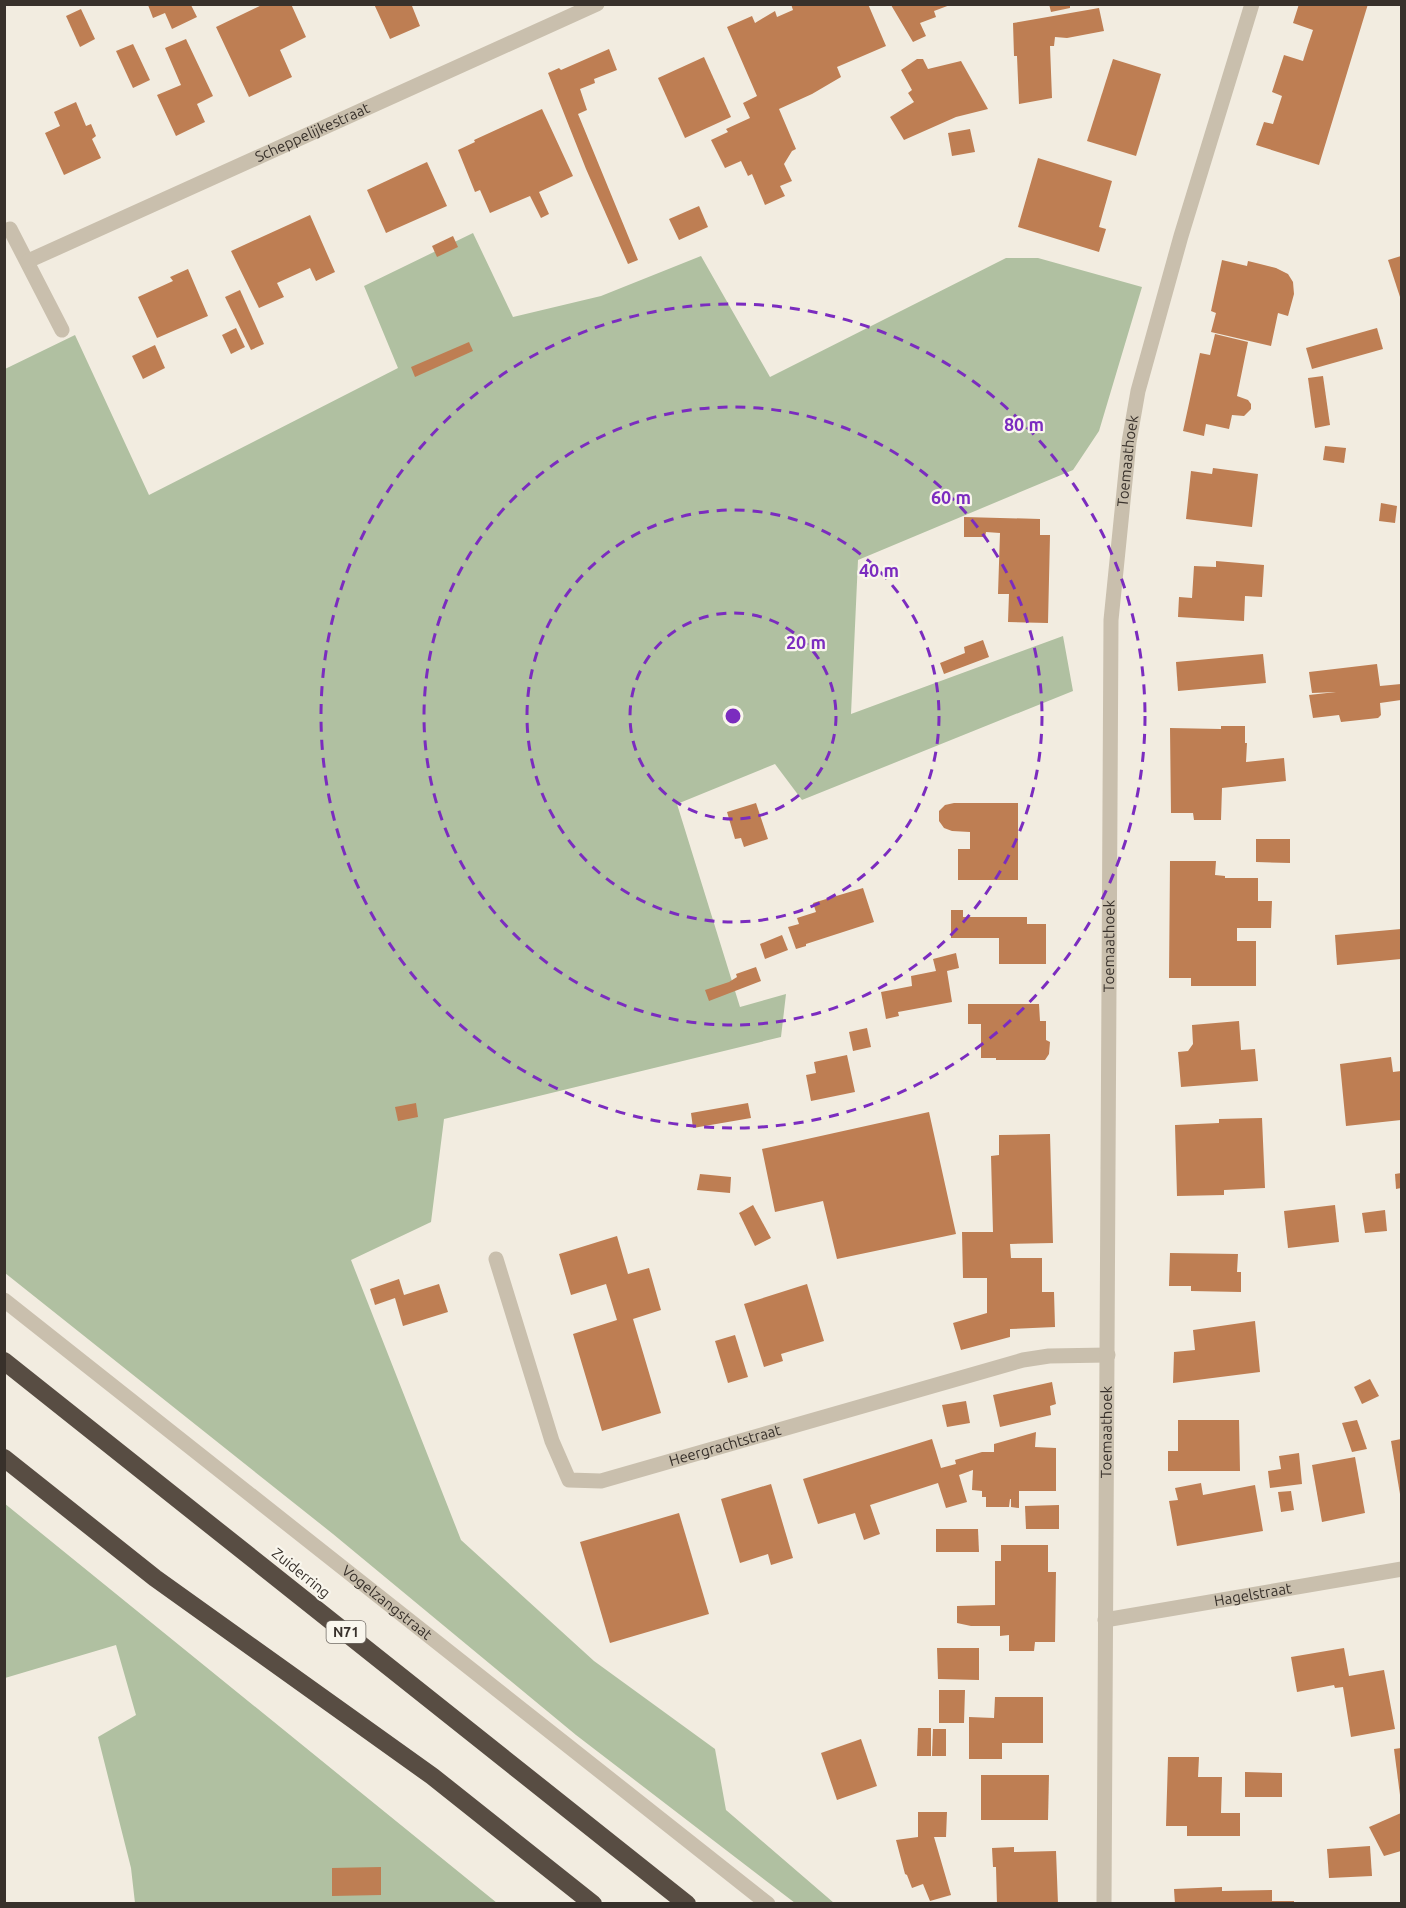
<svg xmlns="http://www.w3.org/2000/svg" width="1406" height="1908" font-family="Ubuntu,sans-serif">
	<rect width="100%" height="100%" fill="#f2ece0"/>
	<g fill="#b0c0a1">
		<path d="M473 233 513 317 601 296 701 256 770 377 1006 258H1038L1142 287 1099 431 1073 470 858 560 851 714 1063 636 1073 691 802 800 775 764 677 804 740 1007 786 994 781 1037 444 1119 431 1222 351 1260 461 1540 594 1661 715 1749 726 1810 834 1903H795L576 1735 333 1534 5 1273V369L75 335 149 495 398 368 364 286Z"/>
		<path d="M4 1503 497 1903H135L131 1868 98 1737 136 1715 116 1645 5 1678Z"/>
	</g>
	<g fill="#be7e53">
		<path d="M264 4H291L306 37 280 50 292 77 249 97 216 27Z"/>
		<path d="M374 4H416L412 6 420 26 390 39Z"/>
		<path d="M791 4H868L886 46 837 67 841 77 812 94 779 109 796 149 792 151 784 164 792 181 780 186 785 196 765 205 752 174 748 176 741 161 725 168 711 140 728 132 726 129 750 118 743 103 757 96 727 27 752 16 755 23 775 11 777 17 793 10Z"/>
		<path d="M1049 4H1070V8L1051 12Z"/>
		<path d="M1299 4H1368L1319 165 1256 145 1264 122 1273 124 1282 96 1272 92 1284 55 1303 61 1308 45 1313 30 1293 23Z"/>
		<path d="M148 5H191L197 17 172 29 165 13 153 18Z"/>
		<path d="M891 5H950L934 11 936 17 920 23 926 36 913 42Z"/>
		<path d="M1099 8 1104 31 1067 38 1055 37 1054 46H1050L1052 98 1019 104 1017 56H1014L1013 23Z"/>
		<path d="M81 9 95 39 80 47 66 16Z"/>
		<path d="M186 39 213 96 197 104 205 122 176 136 157 95 181 85 165 48Z"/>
		<path d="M133 44 150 80 133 88 116 51Z"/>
		<path d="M609 49 617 70 594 79 595 83 580 89 587 110 578 114 638 260 628 264 586 169 548 73 559 68 561 70Z"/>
		<path d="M704 57 731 117 685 138 658 78Z"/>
		<path d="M917 59H923L928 69 961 61 988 109 956 117 904 140 890 117 914 102 908 93 912 90 901 70Z"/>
		<path d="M1113 59 1161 74 1136 156 1087 141Z"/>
		<path d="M76 102 86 126 91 124 96 136 92 139 101 158 64 175 45 133 60 126 54 112Z"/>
		<path d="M542 109 573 176 539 192 549 214 541 218 530 196 490 213 480 190 475 192 458 150 475 142 474 140Z"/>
		<path d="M970 129 975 152 952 156 948 133Z"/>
		<path d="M1038 158 1112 181 1099 227 1106 229 1099 252 1018 227Z"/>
		<path d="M427 162 447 206 386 233 367 190Z"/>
		<path d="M699 206 708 227 679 240 669 219Z"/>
		<path d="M310 215 335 272 316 281 310 268 277 283 284 297 259 308 231 251Z"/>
		<path d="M453 236 458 247 437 257 432 246Z"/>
		<path d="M1401 256V300L1388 260Z"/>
		<path d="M1222 260 1247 266 1248 261 1276 268 1288 274 1293 282 1294 294 1288 316 1278 313 1271 346 1211 332 1216 313 1211 311Z"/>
		<path d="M188 269 208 316 157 338 138 297 173 281 170 277Z"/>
		<path d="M240 290 264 344 251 350 225 297Z"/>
		<path d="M236 328 245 347 231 354 222 335Z"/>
		<path d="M1377 328 1383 349 1312 369 1306 348Z"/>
		<path d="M1215 334 1248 342 1237 396 1248 400 1251 404V409L1244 416 1232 415 1229 429 1206 424 1204 436 1183 431 1200 353 1210 355Z"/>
		<path d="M469 342 473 351 415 377 411 367Z"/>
		<path d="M155 345 165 368 143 379 132 356Z"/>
		<path d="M1323 376 1330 425 1315 428 1308 378Z"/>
		<path d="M1325 446 1346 448 1344 463 1323 460Z"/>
		<path d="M1213 468 1258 474 1252 527 1186 519 1191 471 1212 474Z"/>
		<path d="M1381 503 1397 506 1395 523 1379 521Z"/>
		<path d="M964 517 1040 519V535H1050L1048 623 1008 622 1009 594H998L1000 533 986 532 985 537H964Z"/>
		<path d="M1216 561 1264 565 1262 597 1245 596 1244 621 1178 617 1179 597 1192 598 1194 566 1216 567Z"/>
		<path d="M983 640 989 657 944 674 940 663 965 653 964 647Z"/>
		<path d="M1263 654 1266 683 1178 691 1176 662Z"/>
		<path d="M1377 664 1380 686 1401 684V700L1380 703 1381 715 1378 718 1341 722 1339 715 1313 718 1309 695 1336 692 1312 693 1309 672Z"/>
		<path d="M1221 726H1245V743H1247L1246 762 1284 758 1286 781 1222 788 1221 820H1194L1193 813H1171L1170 728 1221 729Z"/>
		<path d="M756 803 768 839 744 847 741 838 735 839 727 812Z"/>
		<path d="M954 803H1018V880H958V849H970V832L952 831 944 828 939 821V811L945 805Z"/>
		<path d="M1256 839H1290V863L1256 862Z"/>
		<path d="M1170 861H1216L1215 875 1225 876V878H1258V901H1272L1271 928H1237V941H1256V986H1191V978H1169Z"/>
		<path d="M863 888 874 922 806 944V946L796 949 788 927 799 924 797 918 816 912 813 903Z"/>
		<path d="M951 910H963V917H1027V924H1046V964H999V938H951Z"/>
		<path d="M1401 929V959L1337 965 1335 935Z"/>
		<path d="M782 935 788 950 765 959 760 944Z"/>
		<path d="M956 953 959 968 947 971 952 1002 898 1012 899 1016 886 1019 881 992 912 986 911 976 936 971 933 959Z"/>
		<path d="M756 967 761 981 709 1001 705 990 729 982 737 977 736 974Z"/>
		<path d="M968 1004H1039L1040 1021H1046V1040L1050 1042 1049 1054 1045 1060H996V1058H981V1024H968Z"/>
		<path d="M1239 1021 1241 1050 1255 1049 1258 1081 1181 1087 1178 1052 1188 1051 1193 1044 1192 1025Z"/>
		<path d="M867 1028 871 1047 853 1051 849 1032Z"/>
		<path d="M847 1055 855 1092 811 1101 806 1075 816 1073 814 1062Z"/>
		<path d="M1391 1057 1393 1072 1401 1071V1120L1346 1126 1340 1064Z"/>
		<path d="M416 1103 418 1117 398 1121 395 1107Z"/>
		<path d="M748 1103 751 1118 693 1128 691 1113Z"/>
		<path d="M929 1112 956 1234 837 1259 823 1201 775 1212 762 1149Z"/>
		<path d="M1262 1118 1265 1188 1224 1190V1195L1177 1196 1175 1125 1219 1123V1119Z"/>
		<path d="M1050 1134 1053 1243 1010 1244 1011 1258H1042V1292H1054L1055 1327 1010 1329V1337L961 1350 953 1323 987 1313V1278H963L962 1232H993L991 1156 999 1155V1135Z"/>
		<path d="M1401 1173V1188L1396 1189 1395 1174Z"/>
		<path d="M700 1174 731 1177 730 1193 697 1190Z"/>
		<path d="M753 1205 771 1238 755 1246 739 1213Z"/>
		<path d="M1335 1205 1339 1242 1288 1248 1284 1211Z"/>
		<path d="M1385 1210 1387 1231 1365 1233 1362 1213Z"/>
		<path d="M617 1236 628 1274 649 1268 661 1310 633 1319 661 1413 602 1431 573 1334 617 1320 606 1284 571 1295 559 1254Z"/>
		<path d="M1170 1253 1238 1254 1237 1272H1241V1292L1191 1291V1286H1169Z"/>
		<path d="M399 1279 404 1295 439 1284 448 1312 403 1326 395 1298 375 1305 370 1289Z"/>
		<path d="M807 1284 824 1341 781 1354 783 1361 764 1367 744 1304Z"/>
		<path d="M1255 1321 1260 1372 1173 1383 1174 1352 1195 1350 1193 1330Z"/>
		<path d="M735 1335 748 1377 728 1383 715 1341Z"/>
		<path d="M1370 1379 1379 1396 1362 1404 1354 1387Z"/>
		<path d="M1052 1382 1056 1404 1050 1406 1051 1415 1000 1427 993 1395Z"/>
		<path d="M966 1401 970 1423 947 1427 942 1405Z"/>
		<path d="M1178 1420H1239L1240 1471H1168V1451H1178Z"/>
		<path d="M1357 1420 1367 1449 1352 1452 1342 1423Z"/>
		<path d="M1036 1432 1035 1447 1056 1448V1491H1019V1508L1011 1507V1499H1010L1009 1507H986V1497H982V1491L972 1490 973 1470 959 1475 967 1502 946 1508 938 1483 870 1505 880 1534 864 1540 855 1513 818 1524 803 1479 932 1439 941 1468 956 1464 955 1460 982 1452H994V1444Z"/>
		<path d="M1401 1439V1493L1400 1494 1391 1441Z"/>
		<path d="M1299 1453 1302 1484 1270 1488 1268 1471 1281 1469 1279 1456Z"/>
		<path d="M1355 1457 1365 1513 1322 1522 1312 1465Z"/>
		<path d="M1201 1483 1203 1495 1255 1485 1263 1531 1177 1546 1169 1501 1178 1500 1175 1488Z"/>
		<path d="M771 1484 793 1558 771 1565 768 1554 740 1563 721 1499Z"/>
		<path d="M1291 1491 1294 1510 1281 1512 1278 1492Z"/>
		<path d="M1059 1505V1529H1026L1025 1506Z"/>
		<path d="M679 1513 709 1614 610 1643 580 1542Z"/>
		<path d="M936 1529H978L979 1552H936Z"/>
		<path d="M1001 1545H1048V1572H1056L1055 1642H1035L1034 1651H1009V1635L1000 1636V1626H971L957 1623V1606L995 1605V1561H1001Z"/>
		<path d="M937 1648H979V1680L938 1679Z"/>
		<path d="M1344 1648 1349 1676 1384 1670 1395 1729 1351 1737 1343 1687 1335 1688 1334 1685 1297 1692 1291 1657Z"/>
		<path d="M939 1690H965L964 1723H939Z"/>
		<path d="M995 1697H1043V1743H1002V1759H969V1717L994 1718Z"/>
		<path d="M918 1728H931V1756H917Z"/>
		<path d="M933 1729H946V1756H932Z"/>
		<path d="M861 1739 877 1786 837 1800 821 1753Z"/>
		<path d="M1401 1748V1794L1400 1795 1394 1749Z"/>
		<path d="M1168 1757H1199L1198 1777H1222L1221 1813H1240V1836H1187V1826H1166Z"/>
		<path d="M1245 1772 1282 1773V1797H1245Z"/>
		<path d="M981 1775H1049L1048 1820H981Z"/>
		<path d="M918 1812H947L946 1837H934L951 1895 930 1901 923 1884 912 1888 907 1875 905 1874 896 1840 918 1837Z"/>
		<path d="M1401 1813V1851L1384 1856 1369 1827Z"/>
		<path d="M1370 1846 1372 1876 1329 1878 1327 1849Z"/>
		<path d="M1014 1847V1852L1056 1851 1058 1904H997L996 1867H993L992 1848Z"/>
		<path d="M381 1867V1895L332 1896V1868Z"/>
		<path d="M1222 1887V1891L1272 1890V1901H1294V1904H1175L1174 1889Z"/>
	</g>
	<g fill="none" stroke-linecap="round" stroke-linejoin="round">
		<g stroke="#c9bfad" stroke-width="15">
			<path d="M10 229 62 330"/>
			<path id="s1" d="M28 261 597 4"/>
			<path id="s2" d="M496 1259 552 1441 569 1480 601 1481 1023 1360 1049 1356 1108 1355"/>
			<path id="s3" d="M4 1300 768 1904"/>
			<path id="s4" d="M1105 1620 1402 1569"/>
			<path id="s5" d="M1104 1904 1111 620 1129 442 1138 391 1181 236 1252 4"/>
		</g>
		<g stroke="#584d43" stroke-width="18">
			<path d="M4 1361 687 1904"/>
			<path d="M4 1458 155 1578 432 1776 593 1904"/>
		</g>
	</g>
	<g fill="none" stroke="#7b2cbf" stroke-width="3" stroke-dasharray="10 8">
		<circle cx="733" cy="716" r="103"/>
		<circle cx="733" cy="716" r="206"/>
		<circle cx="733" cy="716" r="309"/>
		<circle cx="733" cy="716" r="412"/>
	</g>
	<g text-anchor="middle" stroke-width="4.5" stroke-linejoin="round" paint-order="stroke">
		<rect fill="#f9f6ed" stroke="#726c65" stroke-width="1.5" x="326.5" y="1621" width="39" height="22" rx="4.5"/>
		<g font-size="14" font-weight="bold" fill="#38312b">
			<text x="346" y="1637">N71</text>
		</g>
		<g font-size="15" fill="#38312b" stroke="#f9f6ed">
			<text dy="5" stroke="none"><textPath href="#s1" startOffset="312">Scheppelijkestraat</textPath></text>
			<text dy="5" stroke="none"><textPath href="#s5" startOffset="1444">Toemaathoek</textPath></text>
			<text dy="5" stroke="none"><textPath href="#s5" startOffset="958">Toemaathoek</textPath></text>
			<text dy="5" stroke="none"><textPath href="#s5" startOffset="472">Toemaathoek</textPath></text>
			<text dy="5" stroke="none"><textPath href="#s2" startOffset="394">Heergrachtstraat</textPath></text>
			<text transform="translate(301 1573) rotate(39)" y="5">Zuiderring</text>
			<text dy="5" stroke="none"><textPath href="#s4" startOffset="150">Hagelstraat</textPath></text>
			<text dy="5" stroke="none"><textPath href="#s3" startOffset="488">Vogelzangstraat</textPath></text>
		</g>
	</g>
	<circle cx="733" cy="716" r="9" fill="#7b2cbf" stroke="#f9f6ed" stroke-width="3"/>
	<g font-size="18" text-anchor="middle" font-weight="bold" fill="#7b2cbf" stroke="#f9f6ed" stroke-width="4.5" stroke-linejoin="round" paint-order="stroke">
		<text x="1024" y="431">80 m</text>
		<text x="951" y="504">60 m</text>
		<text x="879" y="577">40 m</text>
		<text x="806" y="649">20 m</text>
	</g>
	<rect width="1406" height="1908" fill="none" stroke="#38312b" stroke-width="12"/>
</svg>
